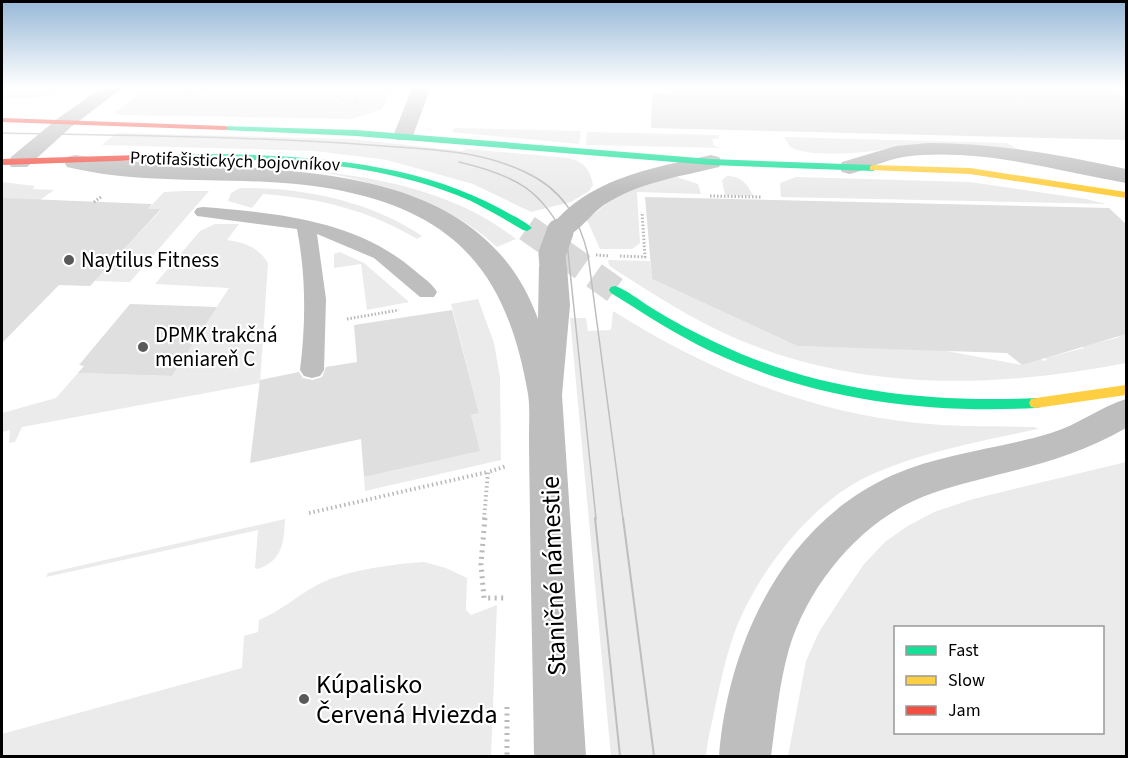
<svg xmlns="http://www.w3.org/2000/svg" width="1128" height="758" font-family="'Source Sans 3',sans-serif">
	<rect width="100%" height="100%" fill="#fff"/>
	<g fill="#ebebeb" fill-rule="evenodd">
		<path d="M2 86H69C48 100 26 99 2 98Z"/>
		<path d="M149 86H395L381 110 352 119 118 115 115 112Z"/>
		<path d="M454 128 581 131 579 144 451 132Z"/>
		<path d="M587 132 719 135V138L712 139 714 146 722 148 586 145Z"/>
		<path d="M117 133 351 139 463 151 467 149 569 158C584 162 590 169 593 185L589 191 571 202 531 212 473 184 387 160 316 151 102 145Z"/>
		<path d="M784 137 1007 143 1024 153 887 149C863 153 811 158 790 147Z"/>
		<path d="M317 171C387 179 459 194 516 239L497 247C446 200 383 184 317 171Z"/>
		<path d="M727 176C741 176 747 183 753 196L725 195 722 180Z"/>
		<path d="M677 177 698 184 701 194 637 192 640 243 632 249H600L587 220C612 197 643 179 677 177Z"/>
		<path d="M796 177 970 182 1086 199 1126 209 1107 204 781 197 780 183Z"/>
		<path d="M2 182 35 186 32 189 54 190 40 200H2Z"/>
		<path d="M240 188C302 187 370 201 422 236L417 239C369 210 318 198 263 194L252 208 228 201 231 193Z"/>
		<path d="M184 191H209L130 282 94 281 161 210 148 209 164 192Z"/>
		<path d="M215 224H239L227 240C246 243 258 247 268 263L260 383 22 427 15 442 9 443 10 430 2 432V413L56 398 78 373 172 376 229 288 155 284 200 231Z"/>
		<path d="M340 252 364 263 409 302 367 310 361 264 334 268V254Z"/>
		<path d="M608 260 650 261 652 279 797 346 941 350 1022 365 1041 359 1044 361 1047 360 1045 358 1084 348 1082 346 1117 338 1126 332V363C992 389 856 392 728 335 689 317 653 294 617 271L609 265Z"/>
		<path d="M478 299 494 343 500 377 501 460 365 491 364 477 479 451 471 415 479 413 451 304Z"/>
		<path d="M613 311C705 369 807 412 917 423 956 427 996 426 1035 427L1038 429C983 441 926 451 875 473 814 498 756 573 734 634 722 668 716 705 708 740L706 756H611L570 318H586L588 331 611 330Z"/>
		<path d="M1126 462V756H788L806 661 819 632 843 595 864 564 885 542 906 527 934 512 973 499ZM896 628H1102V732H896Z"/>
		<path d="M285 519C284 542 283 560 258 569L255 568 258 530 46 577 48 573Z"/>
		<path d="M424 562 446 568 467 578 466 610 471 615 497 605 491 756H2V734L242 668 244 636 258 632 259 620C281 611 298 595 319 584 347 570 393 564 424 562Z"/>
	</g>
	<g fill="#dfdfdf">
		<path d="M671 86H1111L1126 99V140L651 128 652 93 672 94Z"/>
		<path d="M645 197 1109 208 1126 224V334L1022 365 1007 353 797 346 652 279Z"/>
		<path d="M2 198 152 204 148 209H161L90 286 59 285 2 343Z"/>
		<path d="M130 304 217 307 172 376 78 373 84 366 79 365Z"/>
		<path d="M452 310 479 413 471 415 480 451 364 477 361 439 250 463 260 380 299 372 303 378 313 380 322 377 326 367 357 362 354 325Z"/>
	</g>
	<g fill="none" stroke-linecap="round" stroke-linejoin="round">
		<path stroke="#d9d9d9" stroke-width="27" stroke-dasharray="27 14" stroke-linecap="butt" d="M527 228 615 290"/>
		<g stroke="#b9b9b9" stroke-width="2" stroke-dasharray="1 1.5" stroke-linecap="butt">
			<path d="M324 86 345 101"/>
			<path d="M1124 86 1126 88"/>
			<path d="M167 95 178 86"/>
			<path d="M182 95 216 86"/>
			<path d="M354 102 365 86"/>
		</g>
		<g stroke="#b9b9b9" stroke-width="3" stroke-dasharray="1.5 2" stroke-linecap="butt">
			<path d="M710 196 762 197"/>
			<path d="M94 202 101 197"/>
			<path d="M596 255 610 256"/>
			<path d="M620 256 645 257 642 212"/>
			<path d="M347 319 399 310"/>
		</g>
		<g stroke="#b9b9b9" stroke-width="4" stroke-dasharray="1.5 3" stroke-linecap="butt">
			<path d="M309 513 488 472"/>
			<path d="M484 519 488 472 507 466"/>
		</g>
		<g stroke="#b9b9b9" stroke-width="5" stroke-dasharray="2 4.5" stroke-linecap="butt">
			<path d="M485 518 481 564 484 598H507"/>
			<path d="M507 707V756"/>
		</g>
		<path fill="#bebebe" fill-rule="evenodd" d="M203 207C276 213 356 220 414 270 422 277 432 283 437 292L434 297H420L374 258 317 234 326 299 324 370 320 376 312 378 304 376 300 370C306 322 306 276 297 229L197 216 194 212 197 208Z"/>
		<g fill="#bebebe" fill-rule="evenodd">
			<path d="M104 86H125L71 127 27 167H11L8 162 11 157 57 119Z"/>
			<path d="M413 86H431L413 136 410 140H396L393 136Z"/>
			<path d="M929 143C996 143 1061 155 1126 169V183C1053 170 978 147 903 157 885 160 868 169 850 174L842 172 839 167 842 162 896 146Z"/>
			<path d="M75 155C227 180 471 134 538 319L539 267 543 261 553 259 563 261 567 267 570 305 562 395 586 756H534C533 679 531 602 530 525 530 496 529 466 529 436 529 422 530 407 528 394 508 279 462 216 343 191 253 172 158 189 67 167L64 162 67 157Z"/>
			<path d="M711 155 719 157 722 162 719 167C679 177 639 182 604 205 586 217 574 243 551 237L547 232C584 179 652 168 711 155Z"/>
			<path d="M1126 399V428C1060 466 1003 470 933 493 866 515 809 582 789 649 779 684 776 720 771 756H719C728 643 784 523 893 475 943 453 999 449 1051 433 1078 425 1100 407 1126 399Z"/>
		</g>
		<g fill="#16e098" fill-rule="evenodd">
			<path d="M222 126 356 130 711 159 873 165 878 168 873 171 711 165 356 136 225 130 221 128Z"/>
			<path d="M223 154C316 156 417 163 501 209 511 215 524 220 532 228L527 231 523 230C506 220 489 210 471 201 368 156 250 158 140 161L136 158 140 155Z"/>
			<path d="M615 286C627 290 639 300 650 307 673 321 695 333 719 344 818 391 927 403 1036 398L1041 399 1043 403 1041 407 1036 408C924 414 812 399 710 351 675 334 643 313 611 293L609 290 611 287Z"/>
		</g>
		<g fill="#ffcf43" fill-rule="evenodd">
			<path d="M873 165 970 168 1126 192V198L970 174 870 170V166Z"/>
			<path d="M1126 385V395L1036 408 1031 407 1029 403 1031 399 1036 398Z"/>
		</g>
		<g fill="#f24e42" fill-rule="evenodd">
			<path d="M2 118 225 126 229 128 225 130 2 122Z"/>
			<path d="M140 155 144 158 143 160 2 165V159Z"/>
		</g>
		<g stroke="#bebebe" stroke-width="1.5">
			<path d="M2 133C125 136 247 136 370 145 422 149 477 149 525 172 562 189 579 217 588 255L623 519"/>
			<path d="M459 162C514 175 543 189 567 242L596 519"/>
		</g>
		<g stroke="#bebebe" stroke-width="2">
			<path d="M595 518 620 756"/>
			<path d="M623 518 654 756"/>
		</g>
		<path stroke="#bebebe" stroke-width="27" d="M553 267 552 254 560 232"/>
	</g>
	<linearGradient id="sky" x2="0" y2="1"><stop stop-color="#97b8d7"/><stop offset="0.45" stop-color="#fff"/><stop offset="1" stop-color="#fff" stop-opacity="0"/></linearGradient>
	<rect width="1128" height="193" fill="url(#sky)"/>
	<g fill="#595959" stroke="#fff" stroke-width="2">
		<circle cx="69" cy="260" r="6"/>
		<circle cx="143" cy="347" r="6"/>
		<circle cx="304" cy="699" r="6"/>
	</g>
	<g text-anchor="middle" stroke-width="4.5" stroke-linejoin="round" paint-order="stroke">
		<g font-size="18" fill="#000" stroke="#fff">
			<text transform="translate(235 161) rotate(2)" y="6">Protifašistických bojovníkov</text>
		</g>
		<g font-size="21" fill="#000" stroke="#fff" text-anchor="start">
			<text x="81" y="267">Naytilus Fitness</text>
			<text x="155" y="342">DPMK trakčná<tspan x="155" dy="24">meniareň C</tspan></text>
		</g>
		<g font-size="26" fill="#000" stroke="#fff">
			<text transform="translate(553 576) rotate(-92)" y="9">Staničné námestie</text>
		</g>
		<g font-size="26" fill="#000" stroke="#fff" text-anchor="start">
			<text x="316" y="693">Kúpalisko<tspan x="316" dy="30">Červená Hviezda</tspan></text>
		</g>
	</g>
	<rect width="1128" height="758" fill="none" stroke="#000000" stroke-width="6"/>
	<rect x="894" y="626" width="210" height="108" fill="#ffffff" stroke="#999999" stroke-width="1.5"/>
	<rect x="906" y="646" width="30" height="9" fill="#16e098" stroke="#999999" stroke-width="1.5"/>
	<text x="948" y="656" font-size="18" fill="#000000">Fast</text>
	<rect x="906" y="676" width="30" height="9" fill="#ffcf43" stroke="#999999" stroke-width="1.5"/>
	<text x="948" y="686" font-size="18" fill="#000000">Slow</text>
	<rect x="906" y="706" width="30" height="9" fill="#f24e42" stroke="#999999" stroke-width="1.5"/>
	<text x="948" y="716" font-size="18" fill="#000000">Jam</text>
</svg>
